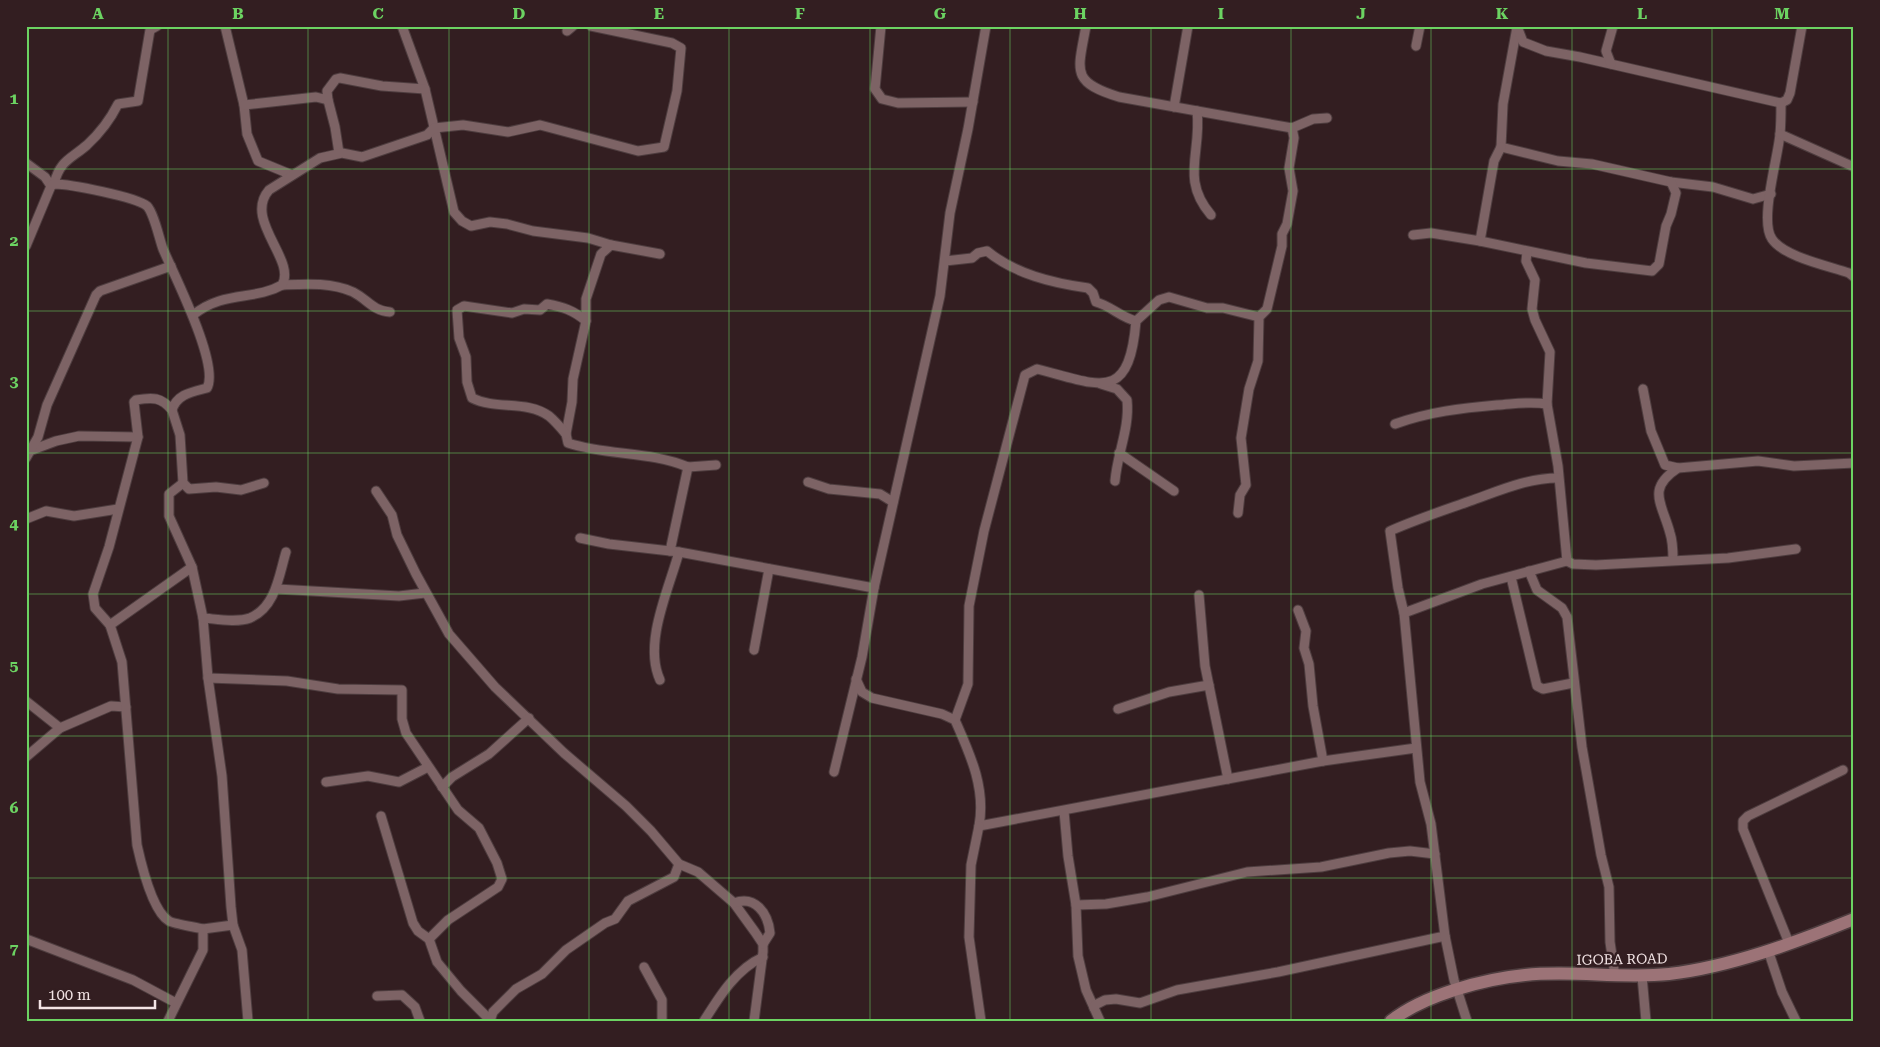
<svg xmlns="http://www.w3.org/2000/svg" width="1880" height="1047" font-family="'Roboto Serif',serif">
	<rect width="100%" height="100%" fill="#331e21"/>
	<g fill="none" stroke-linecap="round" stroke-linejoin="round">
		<defs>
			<g id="street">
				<path d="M225 26 244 105 247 134 258 161 292 175"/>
				<path d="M402 26 425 89 454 212 462 221 471 226 490 222 507 224 533 231 588 238 611 245"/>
				<path d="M881 26 875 89 882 99 898 103 973 102"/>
				<path d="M1086 26C1078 71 1070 82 1119 97L1292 128 1313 119 1327 118"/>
				<path d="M1517 27 1503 104 1501 147 1558 161 1592 164 1671 182 1713 187 1753 199 1771 194"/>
				<path d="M1518 29 1523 42 1546 51 1580 57 1781 103 1787 100 1790 93 1802 26"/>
				<path d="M567 31 573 26"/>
				<path d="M1416 46 1420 26"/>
				<path d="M1611 64 1606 51 1613 26"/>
				<path d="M328 100 335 127 339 153"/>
				<path d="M1781 103C1781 113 1781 124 1780 134 1778 158 1759 221 1772 239 1784 257 1829 266 1849 273L1854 277"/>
				<path d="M244 105 316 97 328 100 327 91 336 79 340 78 382 86 425 89"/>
				<path d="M1174 107 1188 26"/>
				<path d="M1197 111C1202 152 1180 179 1211 215"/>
				<path d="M1780 134 1854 167"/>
				<path d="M26 163 45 177 51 186"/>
				<path d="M54 184C60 160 71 159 87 145 100 133 110 120 118 104L138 101 150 30 157 26"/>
				<path d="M1413 235 1431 233 1480 241 1494 161 1501 147"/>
				<path d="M1480 241 1586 263 1652 271 1659 264 1666 226 1671 214 1676 193 1671 182"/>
				<path d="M26 246 51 186 54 184C70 184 136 197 147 206 154 213 159 238 163 249 174 275 220 365 207 388 192 392 177 394 172 410L180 435 183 483 189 489 216 487 241 490 264 483"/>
				<path d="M1527 252 1526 261 1535 280 1532 309 1535 320 1550 352 1547 404 1558 466 1567 561"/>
				<path d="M660 254 611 245 601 254 586 299V321L573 379 572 402 566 434 568 443C608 456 650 451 688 467L670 551"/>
				<path d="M945 261 972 258 978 253 987 251C1015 274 1052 283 1088 288L1093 293 1096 302C1111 306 1120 317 1136 321"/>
				<path d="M282 285C305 284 331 282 353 292 367 299 373 311 390 312"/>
				<path d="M193 315C224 290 254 301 282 285 297 260 243 220 269 190L320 158 342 153 362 157 427 135 434 128 463 125 508 132 540 125 638 151 664 147 677 91 681 48 672 43 591 26"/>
				<path d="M1101 384 1117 389 1127 400C1130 428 1117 454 1115 481"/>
				<path d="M1643 389 1651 431 1665 465 1678 468"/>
				<path d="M1395 424C1428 412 1462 408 1497 405 1514 404 1529 401 1547 404"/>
				<path d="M566 434C561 428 555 421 549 416 527 400 496 410 472 398L467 382 466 357 459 338 457 310 464 306 512 313 524 309 540 310 547 304C563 307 573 310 586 321"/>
				<path d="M32 450 56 441 79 436 138 437"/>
				<path d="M1119 453 1174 491"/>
				<path d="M26 458 38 437 47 405 96 295 100 291 171 266"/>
				<path d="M688 467 716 465"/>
				<path d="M808 482 829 489 880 494 893 502"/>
				<path d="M183 483 169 494V516L192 567 203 618 208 678 222 776 231 907 233 925 242 950 248 1021"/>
				<path d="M376 491 392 515 397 535 416 574 449 634 495 687 564 753 626 806 651 831 679 864 698 872 734 903 755 932 763 944V952L754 1021"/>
				<path d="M1238 513 1240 495 1246 485 1241 438 1249 389 1258 361 1259 317 1267 309 1282 246V234L1287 224 1293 191 1289 168 1294 138 1292 128"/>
				<path d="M26 519 46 511 74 516 118 509"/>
				<path d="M580 538 609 544 679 552 874 588"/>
				<path d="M1673 560C1673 551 1673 542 1670 533 1662 503 1646 489 1678 468L1758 461 1794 466 1854 463"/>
				<path d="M1529 571 1537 590 1562 608 1567 617 1582 747 1601 855 1609 887 1610 942 1615 976"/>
				<path d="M1511 577 1537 686 1543 689 1573 683"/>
				<path d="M277 589 399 596 425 593"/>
				<path d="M1199 595 1205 666 1228 779"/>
				<path d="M1298 610 1306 631 1304 648 1309 664 1313 706 1323 761"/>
				<path d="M1404 613 1482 584 1567 561 1573 564 1596 565 1728 558 1796 549"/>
				<path d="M203 618C216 619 237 623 250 618 276 607 279 575 286 552"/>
				<path d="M110 625 95 608 93 594 109 547 138 437 134 402 136 400C153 397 161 397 172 410"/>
				<path d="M754 650 769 569"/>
				<path d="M208 678 287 681 338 689 402 690V719L406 733 458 810 479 828 497 863 502 879 498 887 448 920 429 939"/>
				<path d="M856 679 862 692 872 698 942 714 955 720C970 754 986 788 979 826L1323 761 1416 748"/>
				<path d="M660 680C643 643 669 589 679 552"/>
				<path d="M26 701 60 728"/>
				<path d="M1118 709 1169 692 1209 685"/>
				<path d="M955 720 968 684 969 606 984 531 1025 375 1037 369C1100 385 1129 404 1136 321L1159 300 1169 297 1207 308H1223L1259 317"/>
				<path d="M26 757 60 728 111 706 126 707"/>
				<path d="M834 772 862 657 874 588 940 296 950 213 968 129 986 26"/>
				<path d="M326 782 368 776 399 782 428 767"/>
				<path d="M442 787 452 777 489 754 529 718"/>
				<path d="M1064 811 1068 856 1076 905 1078 956 1086 990 1100 1021"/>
				<path d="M381 816 413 923 418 931 429 939 437 962 461 991 490 1020"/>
				<path d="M979 826 971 865 969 937 981 1021"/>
				<path d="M734 903C755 895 768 913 770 933L763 944"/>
				<path d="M1076 905 1106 904 1147 897 1247 872 1321 867 1389 853 1410 851 1435 854"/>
				<path d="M203 929 233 925"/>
				<path d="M26 939 133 980 176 1003"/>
				<path d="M1789 943 1743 829V821L1748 816 1843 770"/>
				<path d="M1768 950 1782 992 1796 1021"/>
				<path d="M644 967 662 1000V1021"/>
				<path d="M1642 976 1646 1021"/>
				<path d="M377 996 402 995 415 1007 420 1021"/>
				<path d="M1094 1008 1095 1005 1105 1000 1116 999 1140 1003 1177 990 1278 972 1445 936"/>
				<path d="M168 1021 203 950V929C195 927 174 924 169 921 152 911 141 863 137 845L122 662 110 625 192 567"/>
				<path d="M490 1021 493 1012 516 989 542 974 566 950 605 923 615 919 628 901 674 877 679 864"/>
				<path d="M704 1021C719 997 736 969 763 957"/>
				<path d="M1467 1021 1454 980 1445 936 1431 824 1420 782 1404 613 1398 588 1390 531C1417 519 1445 510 1473 500 1501 490 1528 478 1558 478"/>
			</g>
			<path id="secondary" d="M1391 1021C1424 995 1484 979 1525 975 1573 970 1621 979 1669 974 1730 967 1797 942 1854 919"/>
		</defs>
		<use href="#street" stroke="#4e3d3f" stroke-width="11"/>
		<use href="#secondary" stroke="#4e3d3f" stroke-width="15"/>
		<use href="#street" stroke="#7d6365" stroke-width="9"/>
		<use href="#secondary" stroke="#9c7377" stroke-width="12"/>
	</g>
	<path fill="none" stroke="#6cd362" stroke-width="1" stroke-opacity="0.55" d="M168 26V1021M308 26V1021M449 26V1021M589 26V1021M729 26V1021M870 26V1021M1010 26V1021M1151 26V1021M1291 26V1021M1431 26V1021M1572 26V1021M1712 26V1021M26 169H1854M26 311H1854M26 453H1854M26 594H1854M26 736H1854M26 878H1854"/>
	<g text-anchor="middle" stroke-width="5" stroke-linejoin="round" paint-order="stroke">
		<g font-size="14" fill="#f3e4e5" stroke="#331e21">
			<text transform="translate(1622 959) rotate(-1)" y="5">IGOBA ROAD</text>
		</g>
	</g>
	<rect width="1880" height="1047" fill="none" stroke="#331e21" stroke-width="55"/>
	<path d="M40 1000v8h115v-8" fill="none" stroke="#f3e4e5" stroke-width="2.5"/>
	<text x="48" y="1000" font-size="15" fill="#f3e4e5" stroke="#331e21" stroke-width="4" paint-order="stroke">100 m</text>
	<rect x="28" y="28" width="1824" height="992" fill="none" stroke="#6cd362" stroke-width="2"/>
	<g font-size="16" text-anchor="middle" font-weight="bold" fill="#6cd362">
		<text x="98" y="19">A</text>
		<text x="238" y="19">B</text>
		<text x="378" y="19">C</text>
		<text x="519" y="19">D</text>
		<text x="659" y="19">E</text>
		<text x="800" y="19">F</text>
		<text x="940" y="19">G</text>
		<text x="1080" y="19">H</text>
		<text x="1221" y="19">I</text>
		<text x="1361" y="19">J</text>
		<text x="1502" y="19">K</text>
		<text x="1642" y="19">L</text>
		<text x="1782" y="19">M</text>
		<text x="14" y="104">1</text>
		<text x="14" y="246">2</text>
		<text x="14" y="387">3</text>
		<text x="14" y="529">4</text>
		<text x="14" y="671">5</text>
		<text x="14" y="813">6</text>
		<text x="14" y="954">7</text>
	</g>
</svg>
